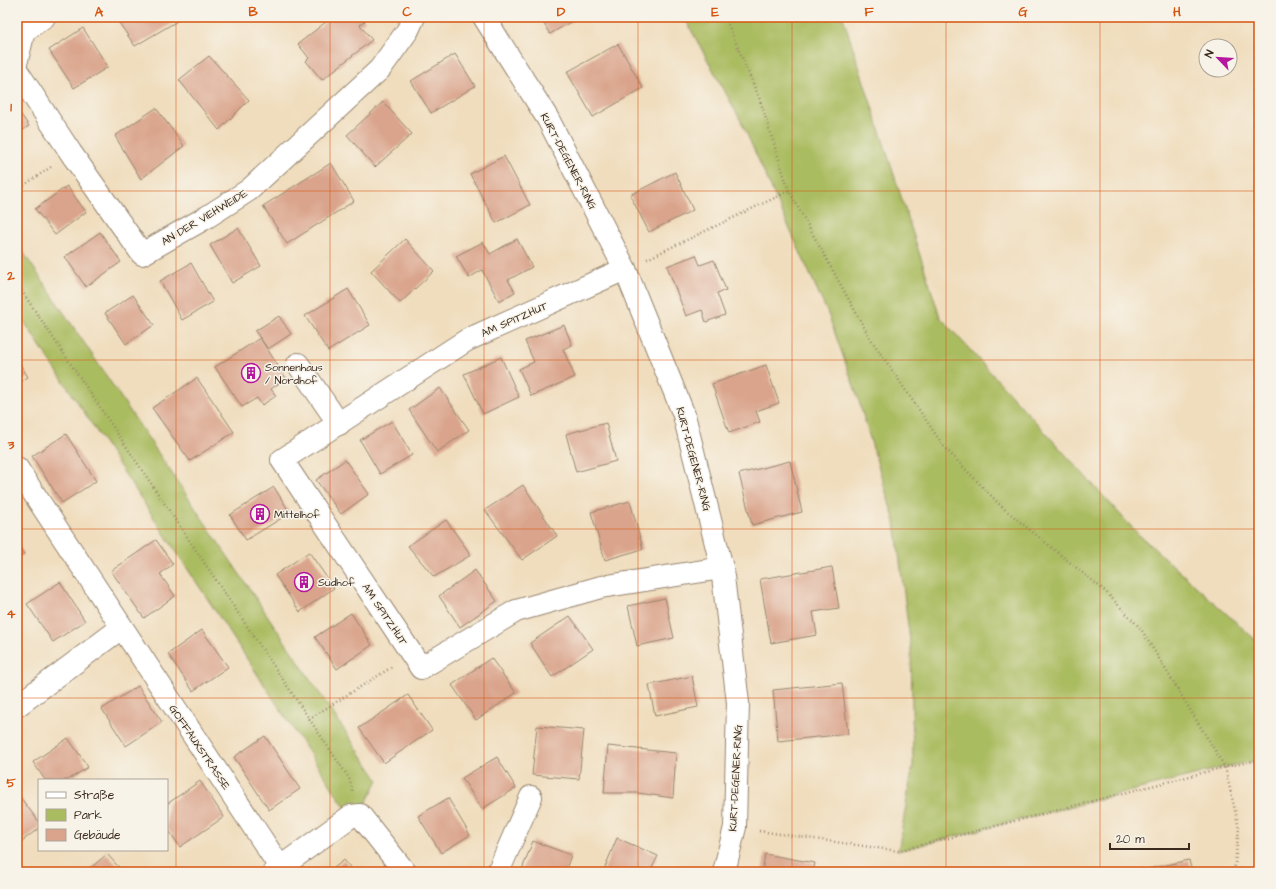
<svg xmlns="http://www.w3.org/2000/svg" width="1276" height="889" font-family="'Architects Daughter',sans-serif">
	<rect width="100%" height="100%" fill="#f7f3e8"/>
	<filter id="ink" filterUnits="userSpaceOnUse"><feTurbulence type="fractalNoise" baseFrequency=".025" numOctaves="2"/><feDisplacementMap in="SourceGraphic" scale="8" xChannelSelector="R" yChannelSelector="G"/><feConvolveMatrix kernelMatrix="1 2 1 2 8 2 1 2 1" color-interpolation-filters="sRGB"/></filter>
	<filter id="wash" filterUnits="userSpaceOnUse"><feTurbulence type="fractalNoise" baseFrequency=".012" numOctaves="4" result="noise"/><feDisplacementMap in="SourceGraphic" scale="16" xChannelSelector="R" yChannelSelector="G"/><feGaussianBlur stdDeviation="0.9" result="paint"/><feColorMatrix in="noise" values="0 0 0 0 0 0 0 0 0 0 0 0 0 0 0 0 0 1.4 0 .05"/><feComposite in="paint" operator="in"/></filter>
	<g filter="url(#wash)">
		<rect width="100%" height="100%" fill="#f0ddbd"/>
		<g fill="#aabc60" stroke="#72733f">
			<path d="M684 17H843L940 317 1138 534 1259 643V760L1225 767 898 851 913 765 911 649 895 522 857 395 828 314 741 121Z"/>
			<path d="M17 243 378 780 360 815 351 816 17 311Z"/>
		</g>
		<g id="blocks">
			<g fill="#daa48c">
				<path d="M115 17H177L179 20 135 46Z"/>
				<path d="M332 17H362L365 21 360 25 372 40 322 80 306 61 309 58 298 44Z"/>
				<path d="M540 17H579L550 34Z"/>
				<path d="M83 28 108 67 74 88 49 50Z"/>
				<path d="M618 44 643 88 593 117 567 72Z"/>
				<path d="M455 54 475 86 431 113 411 81Z"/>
				<path d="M209 56 249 100 219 130 179 80Z"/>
				<path d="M383 102 412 134 375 167 347 135Z"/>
				<path d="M156 108 184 146 141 179 115 136Z"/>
				<path d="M17 109 29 126 17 134Z"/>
				<path d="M504 156 530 205 496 223 470 174Z"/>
				<path d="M331 163 354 201 287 244 263 206Z"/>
				<path d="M675 172 693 210 649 232 630 195Z"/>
				<path d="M67 186 86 212 55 235 35 209Z"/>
				<path d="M238 228 261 266 232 283 210 245Z"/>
				<path d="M100 232 121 262 86 287 65 257Z"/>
				<path d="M405 239 434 271 400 303 371 271Z"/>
				<path d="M517 239 532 267 508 280 515 292 499 301 482 270 469 278 456 256 483 242 490 254Z"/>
				<path d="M696 255 700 265 714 260 726 290 717 293 725 315 706 322 702 310 686 316 667 266Z"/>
				<path d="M191 263 213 302 182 320 160 281Z"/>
				<path d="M348 289 370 325 328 351 305 316Z"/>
				<path d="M133 295 154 325 126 344 105 313Z"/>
				<path d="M279 316 291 334 268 349 255 331Z"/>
				<path d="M564 325 572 345 563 349 575 377 531 396 519 369 534 362 525 341Z"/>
				<path d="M260 338 286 378 271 389 276 396 262 405 257 398 242 407 215 367Z"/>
				<path d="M501 357 519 397 483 414 464 374Z"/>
				<path d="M17 359 28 377 17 384Z"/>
				<path d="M766 365 779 403 756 411 760 422 729 433 712 384Z"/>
				<path d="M197 378 234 432 190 461 152 408Z"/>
				<path d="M440 388 469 430 437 452 409 410Z"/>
				<path d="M392 421 412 455 380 474 360 440Z"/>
				<path d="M606 423 616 461 576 472 566 434Z"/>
				<path d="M66 434 96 481 62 503 32 456Z"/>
				<path d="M345 460 369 494 341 514 316 480Z"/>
				<path d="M790 461 802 512 752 525 739 474Z"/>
				<path d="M523 485 557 536 522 560 485 510Z"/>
				<path d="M274 487 290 513 246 540 230 515Z"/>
				<path d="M630 501 643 549 605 560 591 512Z"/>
				<path d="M446 520 471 555 434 577 408 546Z"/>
				<path d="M156 540 173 564 160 574 175 596 144 618 111 571Z"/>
				<path d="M17 543 24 554 17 559Z"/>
				<path d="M309 552 334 588 300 612 275 575Z"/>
				<path d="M832 567 839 608 813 612 817 635 771 643 760 579Z"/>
				<path d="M475 570 497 601 460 627 439 596Z"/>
				<path d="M60 582 85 621 53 642 27 604Z"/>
				<path d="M665 598 674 638 637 646 628 606Z"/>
				<path d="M351 613 372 645 337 669 315 637Z"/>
				<path d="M570 616 593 649 552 677 530 643Z"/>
				<path d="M202 630 228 667 193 691 168 654Z"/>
				<path d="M491 658 516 693 476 720 452 685Z"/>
				<path d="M692 676 698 707 655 716 649 685Z"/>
				<path d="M842 683 848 734 778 741 773 690Z"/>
				<path d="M138 686 162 722 126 746 102 709Z"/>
				<path d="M408 695 432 730 384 763 359 728Z"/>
				<path d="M537 726 584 730 579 779 532 775Z"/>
				<path d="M265 736 300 789 269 810 234 757Z"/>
				<path d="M68 738 88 767 68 780H45L33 762Z"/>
				<path d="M608 746 676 753 673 798 638 793H604Z"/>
				<path d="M497 757 516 788 482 809 462 778Z"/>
				<path d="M200 781 224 817 180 847 167 828V804Z"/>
				<path d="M17 793 39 822V828L17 845Z"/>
				<path d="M448 798 470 835 441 853 418 816Z"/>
				<path d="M617 838 658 856 650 872H603Z"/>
				<path d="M533 841 571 855 565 872H521Z"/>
				<path d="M107 854 123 872H86Z"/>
				<path d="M765 854 815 863 813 872H762Z"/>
				<path d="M344 860 354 872H329Z"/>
				<path d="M1189 860 1192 872H1149V869Z"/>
			</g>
		</g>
	</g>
	<g filter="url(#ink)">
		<use href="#blocks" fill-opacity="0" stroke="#96846e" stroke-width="1"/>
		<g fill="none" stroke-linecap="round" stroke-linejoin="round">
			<defs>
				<g id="minor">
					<path d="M484 17 548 119 625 269 684 415 722 568 738 703 735 827 724 872"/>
					<path d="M17 60 24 31 44 17"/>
					<path d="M17 71 71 153 142 254 207 217 249 190 380 69 408 30 414 17"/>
					<path d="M625 269 467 340 282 460 421 668 516 611 601 587 722 568"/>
					<path d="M298 364 339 424"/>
					<path d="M17 468 280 867"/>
					<path d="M17 706 121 628"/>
					<path d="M274 872 351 816 360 815 405 872"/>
					<path d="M498 872 531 797"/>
				</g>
			</defs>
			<use href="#minor" stroke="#96846e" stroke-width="24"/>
			<g stroke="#96846e" stroke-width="2.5" stroke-dasharray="1 3" stroke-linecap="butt">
				<path d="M725 17 760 100 789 191 870 338 945 448 1002 507 1105 591 1141 629 1225 767 1239 828 1234 872"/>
				<path d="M17 190 51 167"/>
				<path d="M647 259 789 191"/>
				<path d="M17 284 349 778 353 792"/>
				<path d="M309 719 392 667"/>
				<path d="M759 831 898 851 1225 767 1259 760"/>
			</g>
			<use href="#minor" stroke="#fff" stroke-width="22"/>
		</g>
	</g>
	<path fill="none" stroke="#d7540e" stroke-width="1" stroke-opacity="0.55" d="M176 17V872M330 17V872M484 17V872M638 17V872M792 17V872M946 17V872M1100 17V872M17 191H1259M17 360H1259M17 529H1259M17 698H1259"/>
	<defs>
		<symbol id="building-ring" viewBox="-11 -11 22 22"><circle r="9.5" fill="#f7f3e8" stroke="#b5179e" stroke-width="1.5"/><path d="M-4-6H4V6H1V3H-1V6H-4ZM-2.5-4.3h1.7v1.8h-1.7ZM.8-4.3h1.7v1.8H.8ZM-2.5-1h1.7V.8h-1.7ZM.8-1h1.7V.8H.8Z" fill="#b5179e"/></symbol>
	</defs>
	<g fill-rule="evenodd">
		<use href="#building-ring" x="240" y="362" width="22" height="22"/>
		<use href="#building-ring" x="249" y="503" width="22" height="22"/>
		<use href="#building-ring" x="293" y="571" width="22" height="22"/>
	</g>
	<g text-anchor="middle" stroke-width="3" stroke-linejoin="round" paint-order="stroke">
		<g font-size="11" fill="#3b2a1e" stroke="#f7f3e8">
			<text transform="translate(569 161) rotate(62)" y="4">KURT-DEGENER-RING</text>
			<text transform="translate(204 217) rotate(-31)" y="4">AN DER VIEHWEIDE</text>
			<text transform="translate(514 319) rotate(-24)" y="4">AM SPITZHUT</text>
			<text transform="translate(694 459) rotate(75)" y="4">KURT-DEGENER-RING</text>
			<text transform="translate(385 614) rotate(56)" y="4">AM SPITZHUT</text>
			<text transform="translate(200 747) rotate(56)" y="4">GOFFAUXSTRASSE</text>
			<text transform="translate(735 778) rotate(-87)" y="4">KURT-DEGENER-RING</text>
		</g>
		<g font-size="11" fill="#3b2a1e" stroke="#f7f3e8" text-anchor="start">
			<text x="265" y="371">Sonnenhaus<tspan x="265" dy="13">/ Nordhof</tspan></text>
			<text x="274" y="518">Mittelhof</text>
			<text x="318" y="586">Südhof</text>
		</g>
	</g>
	<rect width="1276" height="889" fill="none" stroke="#f7f3e8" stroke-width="44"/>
	<rect x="38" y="779" width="130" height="72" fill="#f7f3e8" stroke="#aca397"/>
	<rect x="46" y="792" width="20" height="6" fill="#ffffff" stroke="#aca397"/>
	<text x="74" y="799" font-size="12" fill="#3b2a1e">Straße</text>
	<rect x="46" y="809" width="20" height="12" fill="#aabc60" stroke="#aca397"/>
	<text x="74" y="819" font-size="12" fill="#3b2a1e">Park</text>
	<rect x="46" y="829" width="20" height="12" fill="#daa48c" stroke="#aca397"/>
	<text x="74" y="839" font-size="12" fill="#3b2a1e">Gebäude</text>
	<g transform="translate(1218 58) rotate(295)"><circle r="19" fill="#f7f3e8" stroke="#aca397"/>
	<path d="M0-3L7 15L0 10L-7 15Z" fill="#b5179e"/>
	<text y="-6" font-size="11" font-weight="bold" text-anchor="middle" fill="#3b2a1e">N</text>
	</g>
	<path d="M1110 843v6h79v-6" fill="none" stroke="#3b2a1e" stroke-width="2"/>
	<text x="1116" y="843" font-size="12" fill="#3b2a1e" stroke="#f7f3e8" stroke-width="3" paint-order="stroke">20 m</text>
	<rect x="22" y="22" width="1232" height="845" fill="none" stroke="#d7540e" stroke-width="1.5"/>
	<g font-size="13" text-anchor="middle" font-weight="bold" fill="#d7540e">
		<text x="99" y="16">A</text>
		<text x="253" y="16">B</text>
		<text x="407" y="16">C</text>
		<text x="561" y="16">D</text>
		<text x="715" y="16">E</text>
		<text x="869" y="16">F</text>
		<text x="1023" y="16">G</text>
		<text x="1177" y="16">H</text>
		<text x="11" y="111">1</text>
		<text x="11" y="280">2</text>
		<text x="11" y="449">3</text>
		<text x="11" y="618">4</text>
		<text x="11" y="787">5</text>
	</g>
</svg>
